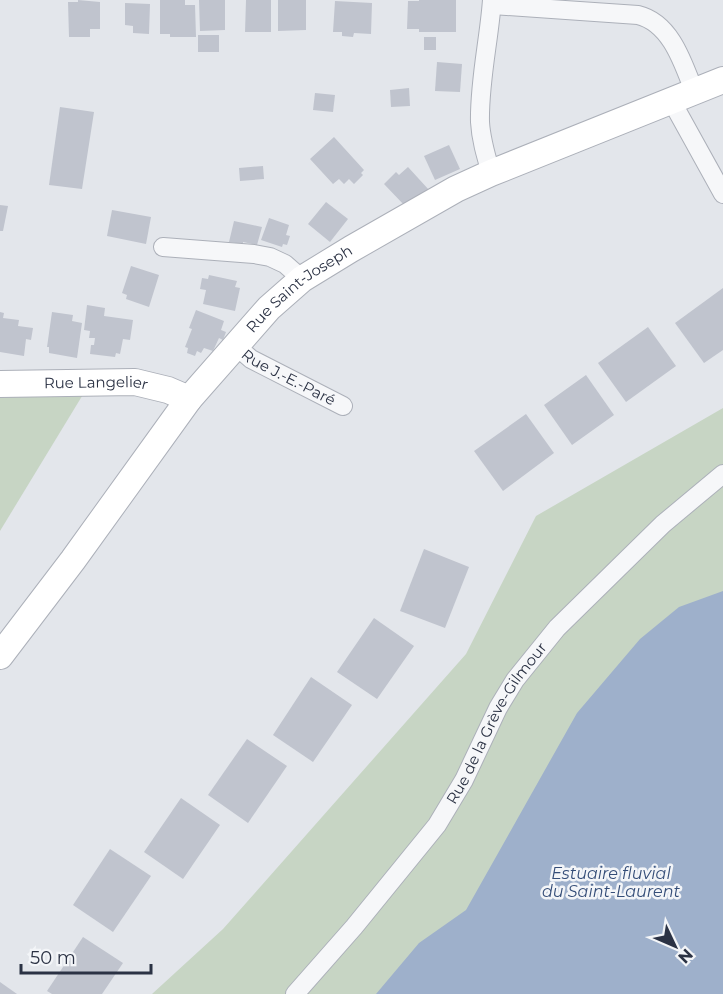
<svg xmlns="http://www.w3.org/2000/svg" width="723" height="994" font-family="Montserrat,sans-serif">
	<rect width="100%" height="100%" fill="#e3e6eb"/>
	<g fill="#c7d5c4">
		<path d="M90 383 0 531V384Z"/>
		<path d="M723 408V994H152L223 929 466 654 536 516Z"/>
	</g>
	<path fill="#9eb0cb" d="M723 591V994H376L419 943 466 910 577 713 640 639 679 607Z"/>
	<g fill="#c0c4ce">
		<path d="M78 0 100 2V29H90V37H69L68 2H78Z"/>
		<path d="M160 0H185V5H195L196 37H170V34H160Z"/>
		<path d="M199 0H225V30L200 31Z"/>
		<path d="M246 0H271V32H245Z"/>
		<path d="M278 0H306V30L278 31Z"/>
		<path d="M419 0H456V32H419V29H407L408 1H419Z"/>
		<path d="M335 1 372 3 371 34 354 33 353 37 342 36V32H333Z"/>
		<path d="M125 3 150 4 149 34 133 33V26L125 25Z"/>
		<rect x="198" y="35" width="21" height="17"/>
		<rect x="424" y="37" width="12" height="13"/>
		<path d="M437 62 462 64 460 92 435 91Z"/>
		<path d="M409 88 410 106 391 107 390 90Z"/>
		<path d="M315 93 335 95 333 112 313 110Z"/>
		<path d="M60 107 94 112 82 189 49 185Z"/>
		<path d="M334 137 364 170 361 173 363 175 354 184 349 179 344 184 339 179 333 184 310 159Z"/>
		<path d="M449 145 460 169 435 180 424 156Z"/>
		<path d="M263 166 264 179 240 181 239 168Z"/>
		<path d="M408 167 429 190 418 199 416 196 405 206 384 184 396 172 399 175Z"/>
		<path d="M326 202 348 219 330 242 308 224Z"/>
		<path d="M0 205 8 206 3 231H0Z"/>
		<path d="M112 210 151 217 146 244 107 236Z"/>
		<path d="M269 218 289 225 286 235 290 236 287 245 283 244 282 247 261 240Z"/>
		<path d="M234 221 262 227 257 245 243 242V244L229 242Z"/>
		<path d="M131 266 159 275 149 307 126 299 127 295 122 293Z"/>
		<path d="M209 275 237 281 235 287 240 288 235 311 203 304 206 290 200 289 202 278 208 279Z"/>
		<path d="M723 288V350L704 363 675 323Z"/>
		<path d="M87 305 105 308 104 316 133 320 130 340 123 339 120 354 116 353 115 357 90 354 91 345H94L95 338H89L90 331 84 330Z"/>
		<path d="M196 310 224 321 221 330 226 332 223 340 219 338 213 351 204 348 201 353 197 351 195 356 187 353 188 348 185 347 192 329 189 328Z"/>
		<path d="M0 312 4 313 3 318 19 320 18 326 33 328 31 340 26 339 24 356 0 352Z"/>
		<path d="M52 312 73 315 72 321 82 323 77 358 49 353V347H47Z"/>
		<path d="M648 327 676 366 626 402 598 363Z"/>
		<path d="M586 375 614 415 572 445 544 405Z"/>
		<path d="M526 414 554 453 503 491 474 451Z"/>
		<path d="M424 549 469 567 445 628 400 611Z"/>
		<path d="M374 618 414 646 377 699 337 672Z"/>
		<path d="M311 677 352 705 313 762 273 735Z"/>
		<path d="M247 739 287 766 248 823 208 795Z"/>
		<path d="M181 798 220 825 183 879 144 852Z"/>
		<path d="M110 849 151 876 113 932 73 905Z"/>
		<path d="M83 937 123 963 102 994H52L47 991Z"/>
		<path d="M0 982 17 994H0Z"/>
	</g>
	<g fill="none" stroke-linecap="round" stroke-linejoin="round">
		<defs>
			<g id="street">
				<path d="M492 5 638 15C671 23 683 63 694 91"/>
				<path d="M671 100 723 194"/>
				<path d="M491 173C486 156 481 140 480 122 479 82 489 41 492 0"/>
				<path d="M163 247 254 254 270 257 285 264 302 279"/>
				<path id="s1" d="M235 345 251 359 343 406"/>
				<path id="s2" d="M295 994 354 927 437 825 464 780 498 708 515 680 557 628 663 524 723 474"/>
			</g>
			<g id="secondary">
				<path id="s3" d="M0 384 135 382 168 390 189 399"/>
				<path id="s4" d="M0 656 73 560 189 399 269 308 302 279 351 249 456 189 491 173 723 80"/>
			</g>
		</defs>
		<use href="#street" stroke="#acb0b9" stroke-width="20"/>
		<use href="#secondary" stroke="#acb0b9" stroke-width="28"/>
		<use href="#street" stroke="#f6f7f9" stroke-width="18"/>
		<use href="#secondary" stroke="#fff" stroke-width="26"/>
	</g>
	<g text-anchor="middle" stroke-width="5" stroke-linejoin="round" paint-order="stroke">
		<g font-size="15" fill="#2b3244" stroke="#f3f5f8">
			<text dy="5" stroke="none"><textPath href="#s4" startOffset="476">Rue Saint-Joseph</textPath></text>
			<text dy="5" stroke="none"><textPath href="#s1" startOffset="63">Rue J.-E.-Paré</textPath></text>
			<text dy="5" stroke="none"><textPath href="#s3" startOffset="96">Rue Langelier</textPath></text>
			<text dy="5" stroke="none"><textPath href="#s2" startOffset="339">Rue de la Grève-Gilmour</textPath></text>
		</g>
		<g font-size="16" font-style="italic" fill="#344d78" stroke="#f3f5f8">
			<text x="611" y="879">Estuaire fluvial<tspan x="611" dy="18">du Saint-Laurent</tspan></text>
		</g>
	</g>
	<g transform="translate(675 946) rotate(134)" stroke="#f3f5f8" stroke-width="4.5" paint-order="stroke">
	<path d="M0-4.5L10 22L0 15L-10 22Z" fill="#2b3244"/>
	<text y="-9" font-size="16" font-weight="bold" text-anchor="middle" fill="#2b3244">N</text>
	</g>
	<path d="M21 964v9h130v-9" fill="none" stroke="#2b3244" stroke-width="3"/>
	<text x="30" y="964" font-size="18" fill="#2b3244" stroke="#f3f5f8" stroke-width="4.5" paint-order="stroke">50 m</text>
</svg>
